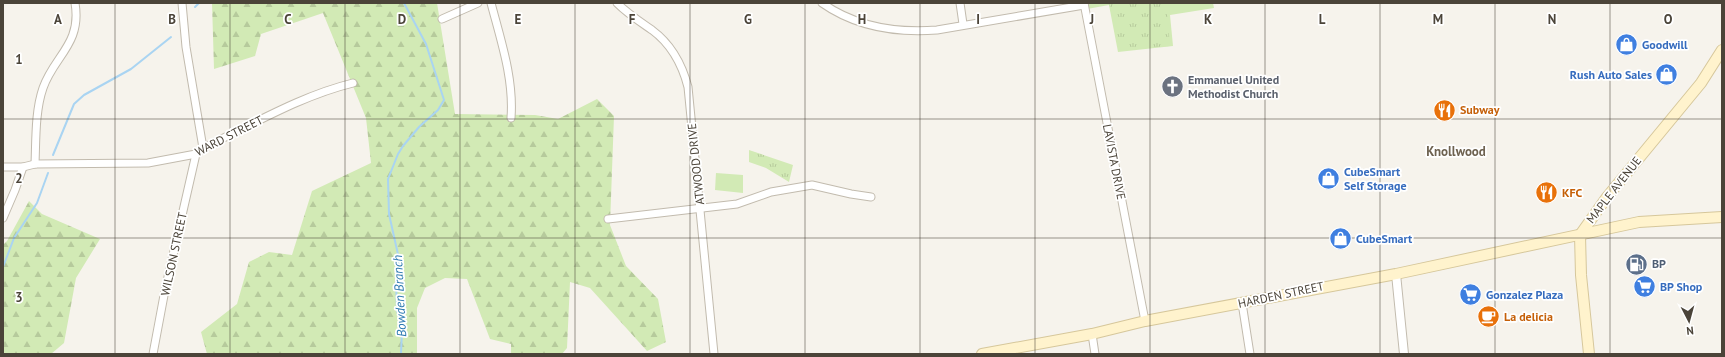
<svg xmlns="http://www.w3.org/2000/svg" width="1725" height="357" font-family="'PT Sans',sans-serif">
	<defs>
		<pattern id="forest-firs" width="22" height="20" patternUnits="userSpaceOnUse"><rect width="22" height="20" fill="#d2eab5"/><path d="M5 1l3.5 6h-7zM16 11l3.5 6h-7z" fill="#b6ca9c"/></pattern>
		<pattern id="park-tufts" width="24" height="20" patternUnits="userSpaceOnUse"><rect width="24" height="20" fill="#d2eab5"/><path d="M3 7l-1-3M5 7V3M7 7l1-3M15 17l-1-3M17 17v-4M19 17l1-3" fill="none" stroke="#b6ca9c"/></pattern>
	</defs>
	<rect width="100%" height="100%" fill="#f6f3ec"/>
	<g fill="#d2eab5">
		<path d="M1086 3H1213L1214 8 1170 15 1173 46 1118 52 1109 5 1087 9Z"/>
		<path d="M716 173 743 175V193L715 190Z"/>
	</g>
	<g fill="url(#forest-firs)">
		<path d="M212 3H437L455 114 535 115 558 119 597 99 614 116 610 225 626 266 658 299 666 342 647 351 590 288 570 282 567 348 562 354H511V344L490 339 467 279 445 278 425 288 417 308V354H207L201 332 237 304 249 262 269 252 292 255 312 191 371 163 366 118 323 13 261 34 255 56 214 69Z"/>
		<path d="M29 201 42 214 100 239 76 278 64 343 51 354H3V245L7 241Z"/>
	</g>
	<g fill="url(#park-tufts)">
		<path d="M1109 3H1160L1167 11 1170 46 1119 50Z"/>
		<path d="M749 150 793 165 789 182 766 168 749 162Z"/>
	</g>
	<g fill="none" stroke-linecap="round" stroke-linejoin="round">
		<g stroke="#a9d4f2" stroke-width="2">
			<path d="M195 7 199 3"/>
			<path d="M53 155 74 104 84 95 131 69 171 37"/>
			<path d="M3 267 14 238 37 203 48 173"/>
			<path d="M401 354 402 330 397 310 396 281 399 259 389 214 388 179 398 154 403 146 419 127 438 110 444 100 426 44 404 3"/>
		</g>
		<defs>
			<g id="minor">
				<path d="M182 3 186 47 203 148"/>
				<path d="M491 3C501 41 514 79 511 118"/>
				<path d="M617 3C628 14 639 21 652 30 671 44 682 64 688 87L714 354"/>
				<path d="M822 3C856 27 897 33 937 30L1084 5"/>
				<path d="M960 3 963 24"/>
				<path d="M1084 3 1145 321"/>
				<path d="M442 19 478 3"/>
				<path d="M35 164C36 140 35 111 43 88 54 56 82 44 75 3"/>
				<path d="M3 167H23L35 164 148 163 196 154 203 148C252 125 300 96 353 83"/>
				<path d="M3 218 15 190 23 167"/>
				<path d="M608 219 737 204 771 192 812 185 851 194 871 197"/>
				<path d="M1242 303 1250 354"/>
				<path d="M1092 334 1095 354"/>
				<path d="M153 354 165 290 196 154"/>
			</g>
			<path id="tertiary" d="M1396 274 1404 354"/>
			<g id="secondary">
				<path d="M982 354 1092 334 1145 321 1396 274 1639 222 1722 217"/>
				<path d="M1589 354 1581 275 1580 235 1607 197 1701 83 1722 50"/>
			</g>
		</defs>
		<use href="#minor" stroke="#c2bbae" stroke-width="9"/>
		<use href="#tertiary" stroke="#c2bbae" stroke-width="10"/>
		<use href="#secondary" stroke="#d6c79b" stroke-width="12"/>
		<use href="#minor" stroke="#fff" stroke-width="7"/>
		<use href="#tertiary" stroke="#fff" stroke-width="8"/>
		<use href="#secondary" stroke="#fff3cd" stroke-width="10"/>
	</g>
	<path fill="none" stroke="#4b4439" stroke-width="1" stroke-opacity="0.55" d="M115 3V354M230 3V354M345 3V354M460 3V354M575 3V354M690 3V354M805 3V354M920 3V354M1035 3V354M1150 3V354M1265 3V354M1380 3V354M1495 3V354M1610 3V354M3 119H1722M3 238H1722"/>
	<defs>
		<symbol id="shop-disc" viewBox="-11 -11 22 22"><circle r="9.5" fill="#3f7fe0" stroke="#fff"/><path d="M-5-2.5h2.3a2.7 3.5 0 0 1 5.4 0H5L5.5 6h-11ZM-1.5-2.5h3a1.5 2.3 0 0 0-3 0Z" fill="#fff"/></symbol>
		<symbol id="church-disc" viewBox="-11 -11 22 22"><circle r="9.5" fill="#6b7280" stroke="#fff"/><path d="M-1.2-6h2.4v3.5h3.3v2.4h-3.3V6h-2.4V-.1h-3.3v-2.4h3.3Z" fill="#fff"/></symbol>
		<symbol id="restaurant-disc" viewBox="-11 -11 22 22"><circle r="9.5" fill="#e8710a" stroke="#fff"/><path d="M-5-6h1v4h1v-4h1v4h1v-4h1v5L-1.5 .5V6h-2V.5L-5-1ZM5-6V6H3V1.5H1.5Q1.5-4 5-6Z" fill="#fff"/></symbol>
		<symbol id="fuel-disc" viewBox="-11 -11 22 22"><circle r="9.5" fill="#5c6f8a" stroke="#fff"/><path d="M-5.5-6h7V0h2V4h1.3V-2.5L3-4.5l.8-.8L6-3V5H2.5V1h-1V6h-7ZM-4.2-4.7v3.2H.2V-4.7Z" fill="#fff"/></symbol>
		<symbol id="supermarket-disc" viewBox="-11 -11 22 22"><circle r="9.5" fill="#3f7fe0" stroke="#fff"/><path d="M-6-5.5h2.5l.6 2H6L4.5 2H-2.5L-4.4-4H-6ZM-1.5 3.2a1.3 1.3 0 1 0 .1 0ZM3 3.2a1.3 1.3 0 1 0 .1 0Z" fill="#fff"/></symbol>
		<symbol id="cafe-disc" viewBox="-11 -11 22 22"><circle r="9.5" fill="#e8710a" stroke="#fff"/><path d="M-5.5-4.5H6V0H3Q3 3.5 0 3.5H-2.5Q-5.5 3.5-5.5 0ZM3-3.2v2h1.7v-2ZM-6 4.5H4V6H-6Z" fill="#fff"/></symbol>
	</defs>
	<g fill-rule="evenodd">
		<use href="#shop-disc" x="1614" y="32" width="25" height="25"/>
		<use href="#shop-disc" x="1654" y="62" width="25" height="25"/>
		<use href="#church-disc" x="1160" y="74" width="25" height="25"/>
		<use href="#restaurant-disc" x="1432" y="98" width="25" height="25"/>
		<use href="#shop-disc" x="1316" y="166" width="25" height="25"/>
		<use href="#restaurant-disc" x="1534" y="180" width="25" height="25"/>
		<use href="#shop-disc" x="1328" y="226" width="25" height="25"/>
		<use href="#fuel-disc" x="1624" y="252" width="25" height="25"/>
		<use href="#supermarket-disc" x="1632" y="274" width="25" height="25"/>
		<use href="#supermarket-disc" x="1458" y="282" width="25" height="25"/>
		<use href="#cafe-disc" x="1476" y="304" width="25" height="25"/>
	</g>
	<g text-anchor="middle" stroke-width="3.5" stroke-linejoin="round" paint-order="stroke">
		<g font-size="12" font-weight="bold" fill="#366cbe" stroke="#fff" text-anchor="start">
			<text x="1642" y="49">Goodwill</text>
			<text x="1652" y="79" text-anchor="end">Rush Auto Sales</text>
			<text x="1344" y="176">CubeSmart<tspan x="1344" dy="14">Self Storage</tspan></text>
			<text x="1356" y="243">CubeSmart</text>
			<text x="1660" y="291">BP Shop</text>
			<text x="1486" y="299">Gonzalez Plaza</text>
		</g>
		<g font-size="12" font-weight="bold" fill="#5b616d" stroke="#fff" text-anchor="start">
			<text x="1188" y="84">Emmanuel United<tspan x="1188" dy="14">Methodist Church</tspan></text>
		</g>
		<g font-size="12" font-weight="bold" fill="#c56008" stroke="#fff" text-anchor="start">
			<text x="1460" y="114">Subway</text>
			<text x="1562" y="197">KFC</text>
			<text x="1504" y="321">La delicia</text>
		</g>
		<g font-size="12" fill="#4b4439" stroke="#fff">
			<text transform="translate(229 136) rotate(-27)" y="4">WARD STREET</text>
			<text transform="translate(1114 162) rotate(79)" y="4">LAVISTA DRIVE</text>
			<text transform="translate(696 164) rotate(-96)" y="4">ATWOOD DRIVE</text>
			<text transform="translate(1614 190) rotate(-52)" y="4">MAPLE AVENUE</text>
			<text transform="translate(174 254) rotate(-78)" y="4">WILSON STREET</text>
			<text transform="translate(1281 295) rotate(-12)" y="4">HARDEN STREET</text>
		</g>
		<g font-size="12" font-weight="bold" fill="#4e5e75" stroke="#fff" text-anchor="start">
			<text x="1652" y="268">BP</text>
		</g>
		<g font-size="13" font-weight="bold" fill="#6e6250" stroke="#fff">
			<text x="1456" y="156">Knollwood</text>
		</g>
		<g font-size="13" font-style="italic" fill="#2e7ab2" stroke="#fff">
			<text transform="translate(399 296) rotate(-93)" y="5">Bowden Branch</text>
		</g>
	</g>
	<g font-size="13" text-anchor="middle" font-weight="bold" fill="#4b4439" stroke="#fff" stroke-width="3.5" stroke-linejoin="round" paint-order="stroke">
		<text x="58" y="24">A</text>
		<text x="172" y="24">B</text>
		<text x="288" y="24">C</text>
		<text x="402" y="24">D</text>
		<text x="518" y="24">E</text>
		<text x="632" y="24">F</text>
		<text x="748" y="24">G</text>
		<text x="862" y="24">H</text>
		<text x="978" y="24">I</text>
		<text x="1092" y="24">J</text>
		<text x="1208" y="24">K</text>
		<text x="1322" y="24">L</text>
		<text x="1438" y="24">M</text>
		<text x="1552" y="24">N</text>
		<text x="1668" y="24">O</text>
		<text x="19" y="64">1</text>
		<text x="19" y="183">2</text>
		<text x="19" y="302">3</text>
	</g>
	<rect width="1725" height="357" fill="none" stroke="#4b4439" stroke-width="8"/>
	<g transform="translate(1689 321) rotate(174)" stroke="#ffffff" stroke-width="3" paint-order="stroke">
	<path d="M0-3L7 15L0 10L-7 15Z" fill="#4b4439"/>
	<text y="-6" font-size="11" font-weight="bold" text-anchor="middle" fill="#4b4439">N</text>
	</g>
</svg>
